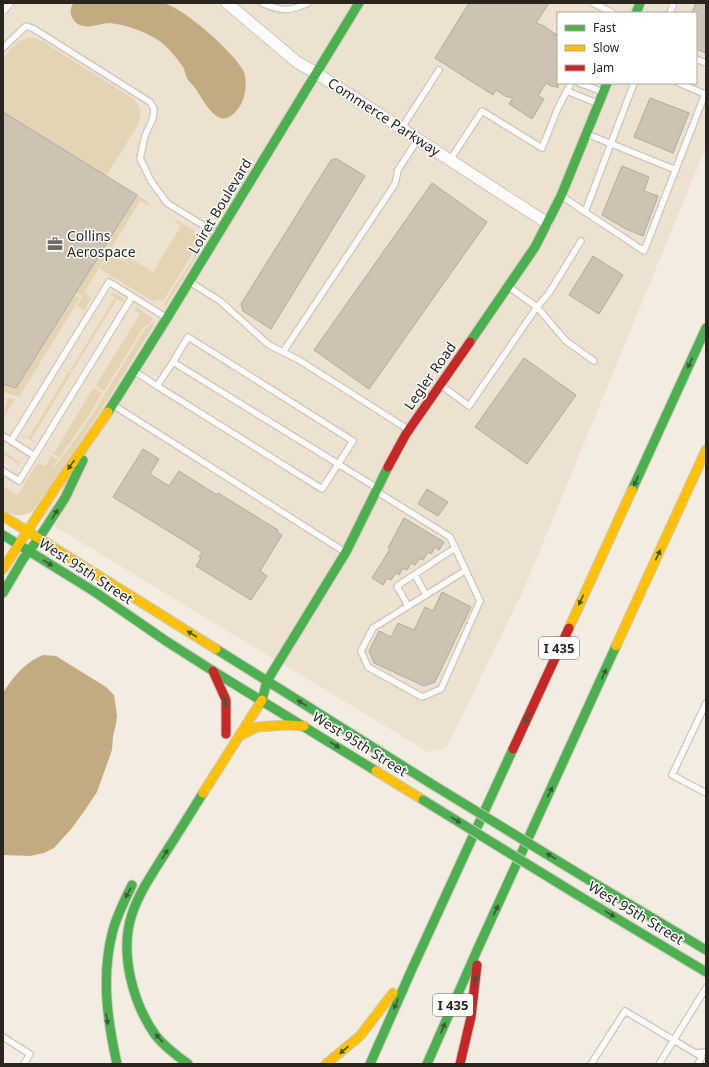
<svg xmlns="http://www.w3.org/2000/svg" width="709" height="1067" font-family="'Noto Sans',sans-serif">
	<rect width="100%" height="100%" fill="#f2ece1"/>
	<path fill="#ede2cf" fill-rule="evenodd" d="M3 3H706V147L524 589 446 748 428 752 3 495ZM558 13H696V83H558Z"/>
	<g fill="#e5d4b4">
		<path d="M27 38H35L40 40 134 99C140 106 142 114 139 123L106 176 3 112V58L18 42Z"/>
		<path d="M137 195 148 202 149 206 140 201 82 296 76 292Z"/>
		<path d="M175 220H177L193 230 199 243 163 301 159 300 152 301 100 269 109 255 120 252 153 272 181 226 175 222Z"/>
		<path d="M199 250 198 254 167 304 163 306 171 292Z"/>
		<path d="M85 292 92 298 84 310 77 306Z"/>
		<path d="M112 292 123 298 124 302H123L117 299 73 370 78 374 64 365 71 369 115 297 109 294Z"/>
		<path d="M74 295 80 298 19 397 3 392V384L16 388Z"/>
		<path d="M136 307 153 318 150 323 143 328 104 391 89 381 96 385 140 314 134 310Z"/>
		<path d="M154 321V325L105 404 33 511C22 518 14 516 3 509V486L18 495 37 463 45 466 51 456 45 453 58 460 53 466 54 467 58 463 90 418 145 329Z"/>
		<path d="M62 368 77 377 71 374 31 439 37 443H35L21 434 29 437 68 373Z"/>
		<path d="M87 384 102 393 90 414 59 458 47 449 54 453 93 388Z"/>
		<path d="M8 397 16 399 3 418Z"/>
		<path d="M3 451 20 462 25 455 16 470 19 464 3 454Z"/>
	</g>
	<g fill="#c2ab80">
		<path d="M74 3C94 3 114 3 134 3 143 3 153 2 162 3 181 5 236 54 244 72 247 81 246 93 242 102 240 107 235 113 231 116 215 127 202 97 195 88 192 84 189 82 187 78 185 75 185 70 183 67 177 58 167 46 158 40 143 31 128 25 110 23 100 23 91 29 80 25 72 22 67 10 74 3Z"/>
		<path d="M43 655 56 656 106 687 114 695 117 716 116 724 113 736 112 750 97 792 85 810 72 828 54 848 44 853 30 856 3 855V693C13 677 25 662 43 655Z"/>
	</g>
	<g fill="#ccc3b3" stroke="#afaba2">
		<path d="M469 3H549L536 23 544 26 558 36V88L555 86 553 87 546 83 538 96 544 99 532 119 509 104 513 98 505 96 496 90 493 95 435 58Z"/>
		<path d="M696 3H706V53L696 49V13H692Z"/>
		<path d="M650 98 689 113 673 153 634 137Z"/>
		<path d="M3 112 137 195 16 388 3 384Z"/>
		<path d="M334 159H337L365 176 271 329 243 311 241 304 331 160Z"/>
		<path d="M622 166 649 177 644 191 658 196 643 236 626 229 602 215Z"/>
		<path d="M432 183 487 222 369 389 314 350Z"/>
		<path d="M593 256 623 275 599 314 569 295Z"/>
		<path d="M524 358 576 395 527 464 475 427Z"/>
		<path d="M143 449 159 459 150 474 169 486 179 471 217 495 218 493 278 530 277 532 282 535 260 571 267 576 251 600 196 566 201 558 199 557 202 552 113 497Z"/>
		<path d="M427 489 448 502 438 516 418 504Z"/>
		<path d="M404 518 444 542 439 550 435 547 431 554 428 552 423 560 420 558 415 565 411 563 407 570 403 568 399 575 396 573 391 580 387 578 383 585 372 578 390 549 388 548Z"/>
		<path d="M442 592 471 607 435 682 424 686 374 663 369 651 379 631 391 637 398 623 414 630 425 607 433 611Z"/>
	</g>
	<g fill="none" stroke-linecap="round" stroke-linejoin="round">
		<defs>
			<g id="lane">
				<path d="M262 3C280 11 290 12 308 3"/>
				<path d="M593 3 613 13"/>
				<path d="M670 13 674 3"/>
				<path d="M3 48 26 26 34 29 150 102 154 109 153 118 145 136 140 158 151 181 167 203 217 234"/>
				<path d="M696 59 706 63"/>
				<path d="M579 83 603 92"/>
				<path d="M567 91 599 104"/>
				<path d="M401 129 439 70"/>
				<path d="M587 134 676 170"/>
				<path d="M450 160 482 111 542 148 558 108 571 83"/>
				<path d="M562 196 585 212 634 83"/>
				<path d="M585 212 644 251 705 94 679 83"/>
				<path d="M581 241 549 293 537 307 566 341 594 361"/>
				<path d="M190 282 220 301 269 345 299 360 409 430"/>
				<path d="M283 352 395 184 398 170 418 139"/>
				<path d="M173 362 188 337 353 441 322 489 157 386 173 362 377 488"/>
				<path d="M134 371 157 386"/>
				<path d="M442 386 469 406 537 307 509 287"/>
				<path d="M113 405 345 552"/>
				<path d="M3 436 11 441 109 282 167 318"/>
				<path d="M11 441 35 456"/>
				<path d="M3 471 19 481 132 297"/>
				<path d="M376 491 450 537 480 601 441 689 422 697 368 667 361 651 373 628 466 570"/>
				<path d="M415 575 426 595"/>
				<path d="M408 606 397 586 455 548"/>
				<path d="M706 703 672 775 706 793"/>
				<path d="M3 1037 30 1054 24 1064"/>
				<path d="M696 1053 706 1052"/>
				<path d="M591 1064 625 1011 702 1057 698 1064"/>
				<path d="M659 1064 706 988"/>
			</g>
			<g id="street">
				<path d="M227 3 297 62 316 73 547 223"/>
				<path d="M3 8 7 3"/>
			</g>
			<g id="fast">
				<path d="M636 13 640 3"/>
				<path d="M470 342 535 247 561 196 607 83"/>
				<path d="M108 412 167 318 359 3"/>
				<path d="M632 490 706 328"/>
				<path d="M3 535 95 592 166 641 213 671 376 771"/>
				<path d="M3 593 23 559 39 538 65 498 83 460"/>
				<path d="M216 649 430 783"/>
				<path d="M262 700 267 681 346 552 388 467"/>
				<path d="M584 877 706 950"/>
				<path d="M576 894 706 972"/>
				<path d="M117 1064C107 1019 101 975 113 930 117 915 125 900 132 885"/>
				<path d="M188 1064C177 1056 165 1047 156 1036 133 1004 119 953 132 914 139 893 152 874 164 855 177 835 190 814 203 793"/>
				<path d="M370 1064 412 969 513 749"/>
				<path d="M427 1064 479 946 616 646"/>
			</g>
			<g id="slow">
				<path d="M3 516 216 649"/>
				<path d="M3 569 56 487 108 412"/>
				<path d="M569 628 632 490"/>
				<path d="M616 646 706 450"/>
				<path d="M241 735 257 727 286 725 304 726"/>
				<path d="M376 771 423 800"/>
				<path d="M203 793 262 700"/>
				<path d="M326 1064 360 1036 393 993"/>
			</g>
			<g id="jam">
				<path d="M388 467 406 434 470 342"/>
				<path d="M213 671 226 700V734"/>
				<path d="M513 749 569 628"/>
				<path d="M460 1064 471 1017 477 965"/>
			</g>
		</defs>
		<use href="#lane" stroke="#ccc7be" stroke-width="8"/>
		<use href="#street" stroke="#ccc7be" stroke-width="13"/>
		<use href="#fast" stroke="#ccc7be" stroke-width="11"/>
		<use href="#slow" stroke="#ccc7be" stroke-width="11"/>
		<use href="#jam" stroke="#ccc7be" stroke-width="11"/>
		<use href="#lane" stroke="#fdfcfa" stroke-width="5.5"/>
		<use href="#street" stroke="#fdfcfa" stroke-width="11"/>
		<use href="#fast" stroke="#4caf50" stroke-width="9"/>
		<use href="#slow" stroke="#ffc107" stroke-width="9"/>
		<use href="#jam" stroke="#c62828" stroke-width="9"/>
		<defs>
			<g id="fast-bridge">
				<path d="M430 783 584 877"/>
				<path d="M423 800 576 894"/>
			</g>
		</defs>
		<use href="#fast-bridge" stroke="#ccc7be" stroke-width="11" stroke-linecap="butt"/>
		<use href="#fast-bridge" stroke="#4caf50" stroke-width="9"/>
	</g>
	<defs><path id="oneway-solid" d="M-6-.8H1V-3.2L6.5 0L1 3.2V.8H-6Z"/></defs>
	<g fill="#385d33">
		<use href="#oneway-solid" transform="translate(690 363) rotate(115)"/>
		<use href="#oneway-solid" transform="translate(71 465) rotate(125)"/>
		<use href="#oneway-solid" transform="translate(636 481) rotate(115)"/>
		<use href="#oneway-solid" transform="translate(55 514) rotate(-58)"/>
		<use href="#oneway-solid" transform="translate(658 555) rotate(-65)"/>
		<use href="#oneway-solid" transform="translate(48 563) rotate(32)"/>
		<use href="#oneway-solid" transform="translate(581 600) rotate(115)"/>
		<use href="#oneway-solid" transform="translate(192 634) rotate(-148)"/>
		<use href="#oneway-solid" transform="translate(604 674) rotate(-65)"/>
		<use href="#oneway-solid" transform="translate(225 701) rotate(78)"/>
		<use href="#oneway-solid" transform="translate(302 703) rotate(-148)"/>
		<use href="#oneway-solid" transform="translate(527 718) rotate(115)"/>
		<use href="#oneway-solid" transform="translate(335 745) rotate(32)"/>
		<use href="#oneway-solid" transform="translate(550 792) rotate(-65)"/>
		<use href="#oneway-solid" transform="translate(456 820) rotate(32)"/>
		<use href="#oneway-solid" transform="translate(165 854) rotate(-58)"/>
		<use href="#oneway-solid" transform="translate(551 856) rotate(-149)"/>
		<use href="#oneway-solid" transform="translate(128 893) rotate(118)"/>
		<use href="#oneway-solid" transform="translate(496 910) rotate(-65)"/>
		<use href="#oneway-solid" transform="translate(610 914) rotate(31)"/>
		<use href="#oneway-solid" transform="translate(475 981) rotate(-83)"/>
		<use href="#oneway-solid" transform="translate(396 1004) rotate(114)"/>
		<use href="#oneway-solid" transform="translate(107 1019) rotate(80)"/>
		<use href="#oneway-solid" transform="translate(443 1028) rotate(-66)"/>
		<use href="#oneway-solid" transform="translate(159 1038) rotate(-131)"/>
		<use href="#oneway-solid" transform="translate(344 1050) rotate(139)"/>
	</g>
	<defs>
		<symbol id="office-bare" viewBox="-9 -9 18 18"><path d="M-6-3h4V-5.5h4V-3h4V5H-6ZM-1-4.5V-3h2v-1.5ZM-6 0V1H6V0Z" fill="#706b63" stroke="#fff" stroke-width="2.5" paint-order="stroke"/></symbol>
	</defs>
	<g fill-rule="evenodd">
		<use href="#office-bare" x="44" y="233" width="22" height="22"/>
	</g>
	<g text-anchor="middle" stroke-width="3" stroke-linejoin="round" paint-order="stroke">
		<g fill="#fff" stroke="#6a6762" stroke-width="1">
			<rect x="539" y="637" width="40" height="22" rx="3"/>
			<rect x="433" y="994" width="40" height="22" rx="3"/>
		</g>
		<g font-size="13" font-weight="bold" fill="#2a261f">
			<text x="559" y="653">I 435</text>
			<text x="453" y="1010">I 435</text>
		</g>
		<g font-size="14" fill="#2a261f" stroke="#fff">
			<text transform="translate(384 117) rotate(33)" y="5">Commerce Parkway</text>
			<text transform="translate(220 206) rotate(-59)" y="5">Loiret Boulevard</text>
			<text transform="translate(430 376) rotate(-55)" y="5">Legler Road</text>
			<text transform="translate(86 571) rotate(33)" y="5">West 95th Street</text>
			<text transform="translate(360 744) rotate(32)" y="5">West 95th Street</text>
			<text transform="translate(636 913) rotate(31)" y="5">West 95th Street</text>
		</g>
		<g font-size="14" fill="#2a261f" stroke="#fff" text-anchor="start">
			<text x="67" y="241">Collins<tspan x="67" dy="16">Aerospace</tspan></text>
		</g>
	</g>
	<rect width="709" height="1067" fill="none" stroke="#2a261f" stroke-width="8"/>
	<rect x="557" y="12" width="140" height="72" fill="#ffffff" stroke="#aaa8a5"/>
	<rect x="565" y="25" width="20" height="6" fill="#4caf50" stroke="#aaa8a5"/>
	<text x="593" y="32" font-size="12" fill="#2a261f">Fast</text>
	<rect x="565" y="45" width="20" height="6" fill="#ffc107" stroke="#aaa8a5"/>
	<text x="593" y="52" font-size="12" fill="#2a261f">Slow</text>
	<rect x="565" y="65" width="20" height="6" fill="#c62828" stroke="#aaa8a5"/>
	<text x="593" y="72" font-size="12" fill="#2a261f">Jam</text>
</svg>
